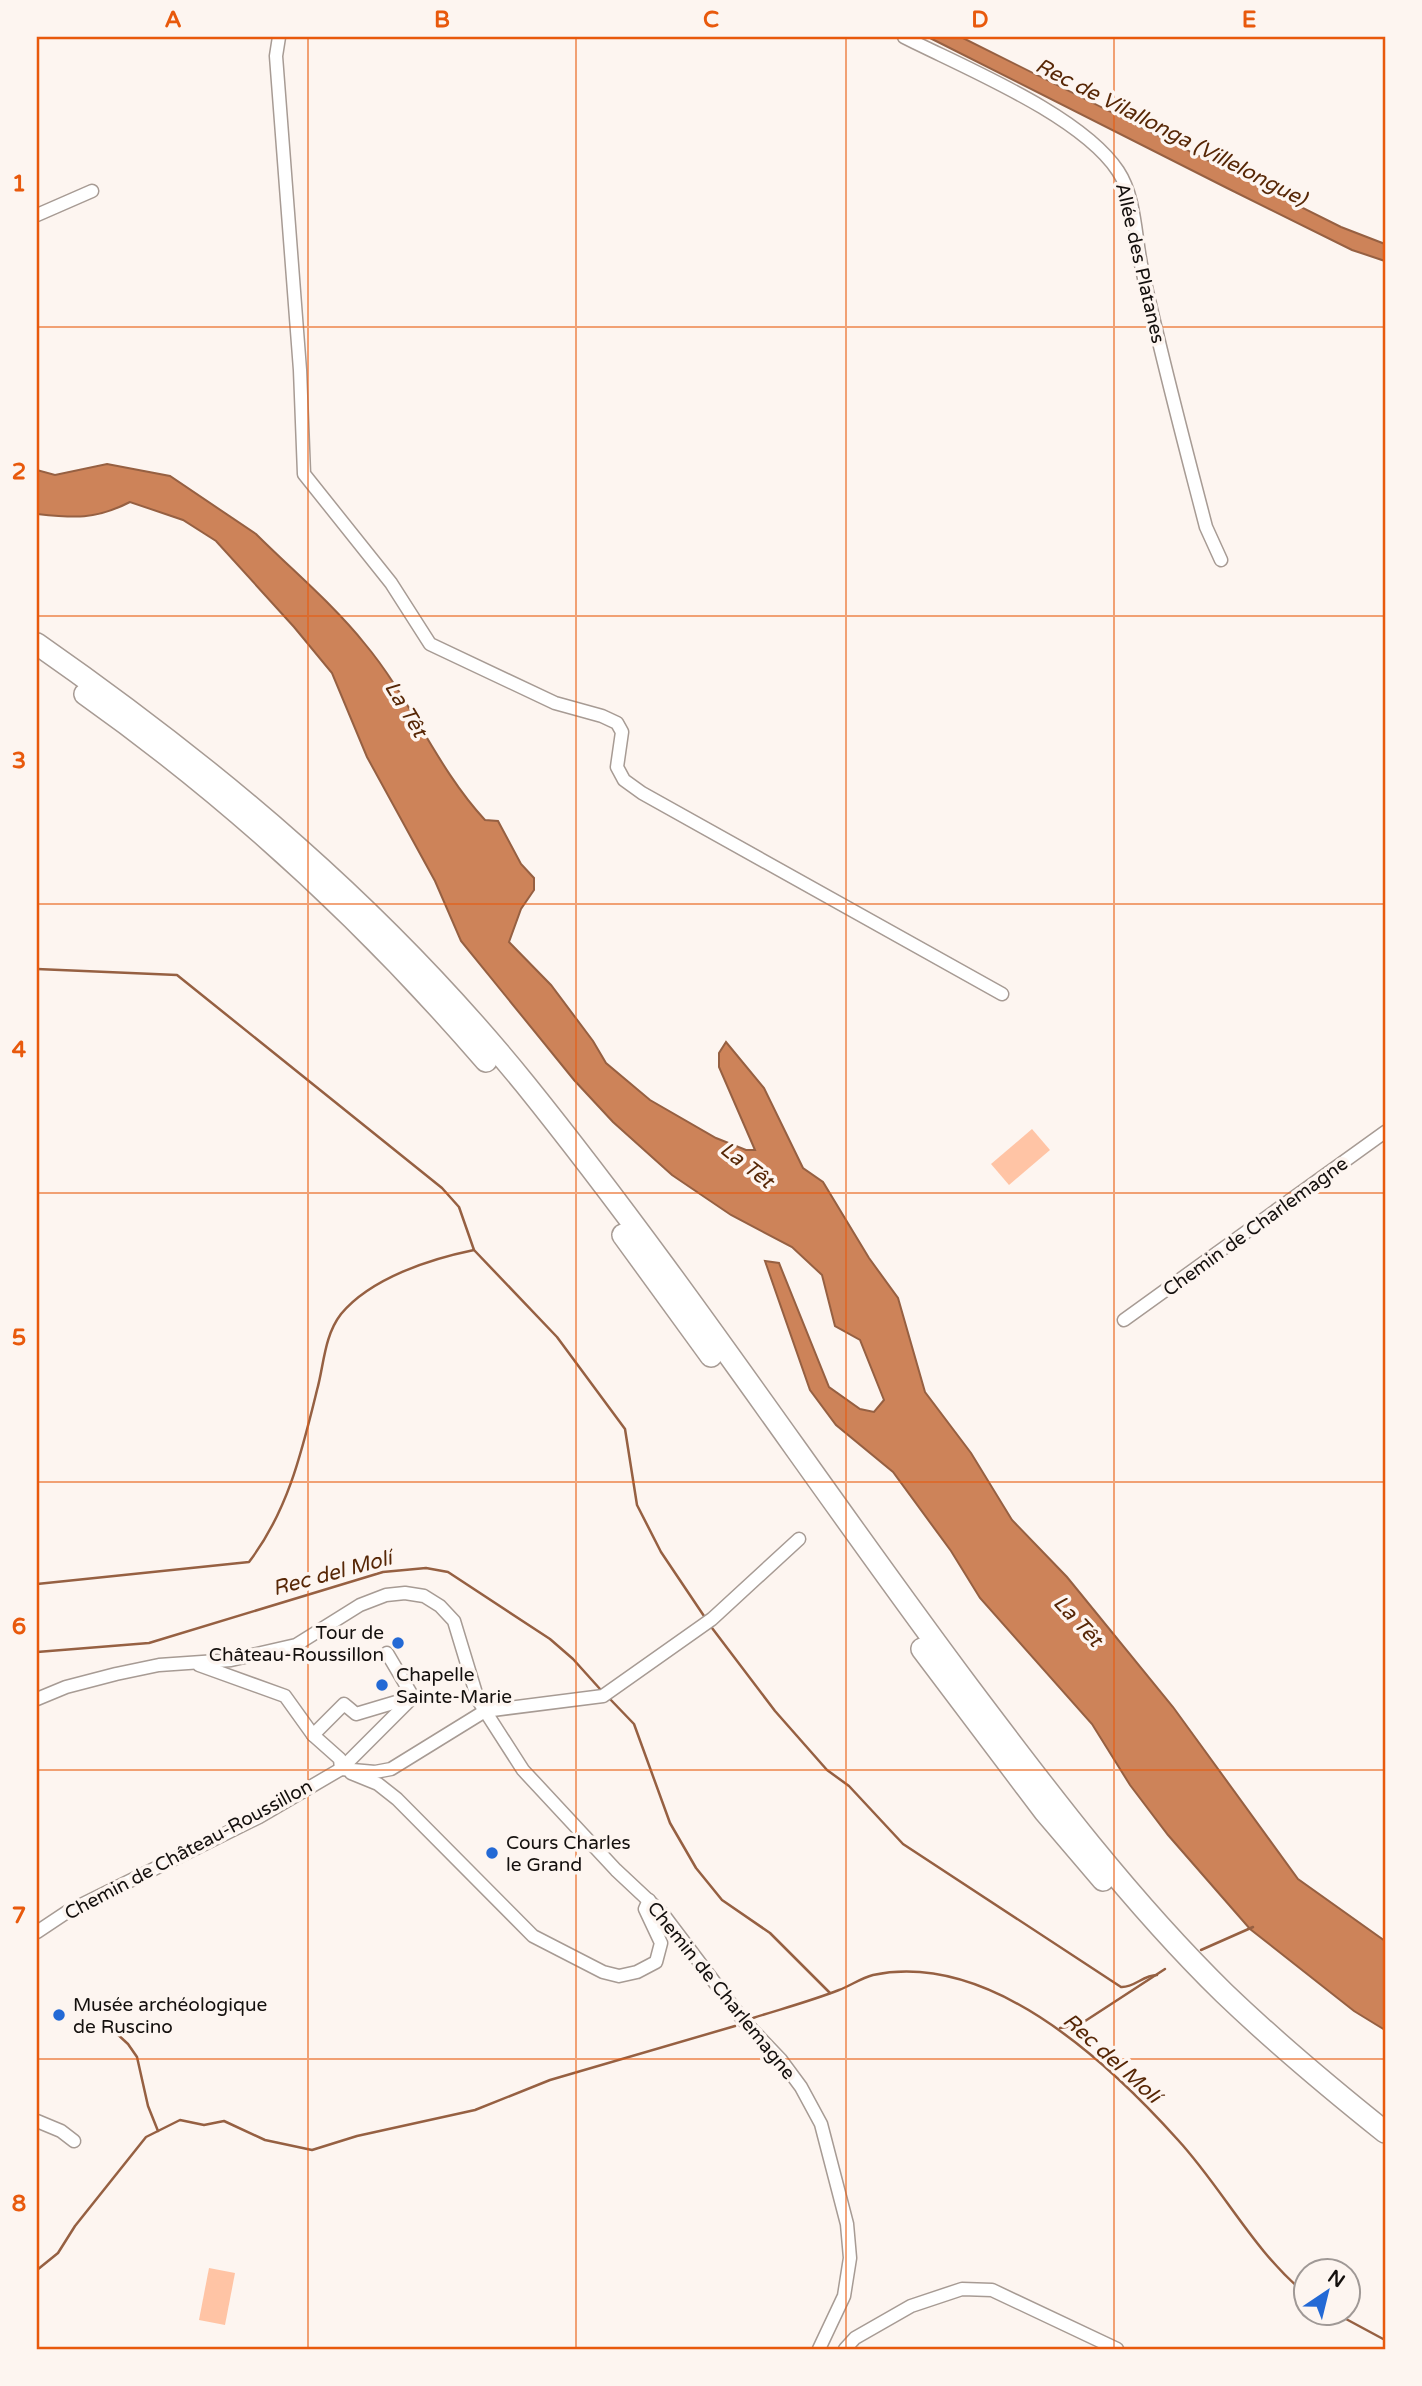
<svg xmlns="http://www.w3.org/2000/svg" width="1422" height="2386" font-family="'Varela Round',sans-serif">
	<rect width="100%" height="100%" fill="#fdf5f0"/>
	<g fill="#ffc4a5">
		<path d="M1032 1129 1050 1150 1009 1185 991 1164Z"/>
		<path d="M209 2268 235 2273 225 2325 199 2320Z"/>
	</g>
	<g fill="#cd8359" stroke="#966042" stroke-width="2">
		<path d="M928 37H961L1341 227 1385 244V261L1352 250 1227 188Z"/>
		<path d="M107 464 170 476 256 534C292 570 333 604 365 644 411 699 436 767 485 820L498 821 521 864 534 878V890L521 909 509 942 551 985 593 1041 606 1063 650 1100 716 1138 746 1150H755L719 1067V1053L726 1042 764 1088 803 1168 823 1182 869 1258 898 1298 925 1392 971 1453 1012 1520 1067 1577 1173 1707 1298 1879 1385 1941V2030L1354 2011 1250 1929 1168 1835 1130 1785 1092 1724 980 1598 951 1551 893 1472 836 1425 810 1390 765 1261 779 1263 829 1387 860 1409 874 1412 884 1400 860 1340 835 1326 822 1275 792 1247 731 1215 672 1175 613 1122 574 1080 461 941 435 881 367 757 332 673 294 627 216 541 183 520 130 502C95 520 74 518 37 514V470L55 475Z"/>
	</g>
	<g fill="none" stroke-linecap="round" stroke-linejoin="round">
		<g stroke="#966042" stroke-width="2.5">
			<path d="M37 969 177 975 442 1188 459 1207 474 1250 557 1337 625 1429 637 1505 661 1552 706 1619"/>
			<path d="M37 1584 249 1562C288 1511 302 1451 317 1390 324 1365 324 1336 341 1314 371 1278 430 1259 474 1250"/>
			<path d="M709 1624 775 1711 827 1770 849 1786 903 1844 1121 1987C1134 1988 1143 1975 1157 1975"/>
			<path d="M37 1652 149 1643 383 1572 426 1568 448 1572 550 1639 573 1659 600 1689"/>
			<path d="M609 1698 634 1724 670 1823 696 1868 722 1900 770 1933 830 1993"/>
			<path d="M1201 1950 1253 1927"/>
			<path d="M753 2018C781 2009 811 2001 839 1990 850 1986 861 1978 873 1975 989 1951 1107 2061 1178 2140 1223 2189 1254 2252 1306 2294"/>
			<path d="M102 2020 128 2044 137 2057 148 2106 158 2131"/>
			<path d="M1060 2028 1079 2025 1165 1969"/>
			<path d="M37 2270 58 2253 75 2226 146 2137 180 2120 204 2125 224 2121 265 2140 312 2150 357 2136 475 2110 550 2080 735 2026"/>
			<path d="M1333 2312 1385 2340"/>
		</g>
		<defs>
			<g id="street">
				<path d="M279 37 276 56 300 370 304 474 391 583 430 644 555 703 602 716 617 723 622 732 617 767 624 780 642 793 1002 994"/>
				<path d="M904 37C965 68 1081 115 1118 171 1136 198 1135 239 1142 269 1161 356 1184 442 1206 527L1221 560"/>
				<path d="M37 215 92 191"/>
				<path d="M1124 1320 1385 1132"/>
				<path d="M199 1665 285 1696 313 1735 340 1759 341 1769"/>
				<path d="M37 1699 66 1687 116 1674 159 1665 231 1660 296 1645 360 1605 386 1595 405 1593 424 1596 440 1606 454 1621 478 1700 523 1770 616 1870 663 1914 743 2020 781 2060 801 2087 821 2124 847 2224 850 2258 844 2296 819 2349"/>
				<path d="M313 1735 344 1704 356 1714 413 1697"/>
				<path d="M341 1769 375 1772 391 1769 485 1711 603 1696 712 1619 799 1539"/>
				<path d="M351 1773 378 1784 397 1799 533 1936 603 1972 619 1976 637 1972 656 1962 661 1943 645 1909 649 1900"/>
				<path d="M37 1932 67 1912 259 1817 341 1769 413 1697 387 1653"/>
				<path d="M37 2121 61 2131 74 2141"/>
				<path d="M845 2349 855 2338 911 2306 962 2289 992 2290 1117 2349"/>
			</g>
			<g id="highway">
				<path d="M37 644C219 771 385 911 525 1084 682 1279 820 1489 970 1689 1049 1794 1130 1901 1224 1993 1275 2042 1330 2088 1385 2132"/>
				<path d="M85 694C233 799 368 924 486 1061"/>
				<path d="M623 1235 711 1356"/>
				<path d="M922 1649 1045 1812 1103 1880"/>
			</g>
		</defs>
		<use href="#street" stroke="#a79b94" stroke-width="15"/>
		<use href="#highway" stroke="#a79b94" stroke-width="24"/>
		<use href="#street" stroke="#fff" stroke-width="12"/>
		<use href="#highway" stroke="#fff" stroke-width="21"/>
	</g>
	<path fill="none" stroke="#e8590c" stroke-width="2" stroke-opacity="0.55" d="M308 37V2349M576 37V2349M846 37V2349M1114 37V2349M37 327H1385M37 616H1385M37 904H1385M37 1193H1385M37 1482H1385M37 1770H1385M37 2059H1385"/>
	<g fill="#2369d5" stroke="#fdf5f0" stroke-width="2.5">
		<circle cx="398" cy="1643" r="7"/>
		<circle cx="382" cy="1685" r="7"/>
		<circle cx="492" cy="1853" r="7"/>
		<circle cx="59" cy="2015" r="7"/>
	</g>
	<g text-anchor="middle" stroke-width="7" stroke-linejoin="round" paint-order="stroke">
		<g font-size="19" fill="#14100e" stroke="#fdf5f0">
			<text transform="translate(1141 263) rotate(77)" y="7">Allée des Platanes</text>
			<text transform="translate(1255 1226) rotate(-36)" y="7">Chemin de Charlemagne</text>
			<text transform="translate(188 1849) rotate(-28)" y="7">Chemin de Château-Roussillon</text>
			<text transform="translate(722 1990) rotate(51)" y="7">Chemin de Charlemagne</text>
		</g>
		<g font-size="19" fill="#14100e" stroke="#fdf5f0" text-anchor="start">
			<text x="384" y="1639" text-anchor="end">Tour de<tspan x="384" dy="22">Château-Roussillon</tspan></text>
			<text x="396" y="1681">Chapelle<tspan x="396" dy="22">Sainte-Marie</tspan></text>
			<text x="506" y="1849">Cours Charles<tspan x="506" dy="22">le Grand</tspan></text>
			<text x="73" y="2011">Musée archéologique<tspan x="73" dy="22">de Ruscino</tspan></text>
		</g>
		<g font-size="21" font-style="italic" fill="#572706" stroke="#fdf5f0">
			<text transform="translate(1171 132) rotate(27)" y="7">Rec de Vilallonga (Villelongue)</text>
			<text transform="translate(406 709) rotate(59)" y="7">La Têt</text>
			<text transform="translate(747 1165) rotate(38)" y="7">La Têt</text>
			<text transform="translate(332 1573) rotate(-15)" y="7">Rec del Molí</text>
			<text transform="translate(1078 1621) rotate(47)" y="7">La Têt</text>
			<text transform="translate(1112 2058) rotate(42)" y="7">Rec del Molí</text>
		</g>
	</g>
	<rect width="1422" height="2386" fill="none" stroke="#fdf5f0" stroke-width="77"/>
	<g transform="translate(1327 2292) rotate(35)"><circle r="33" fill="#fdf5f0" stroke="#a09996" stroke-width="2"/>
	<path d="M0-5L12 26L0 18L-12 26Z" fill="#2369d5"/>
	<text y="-10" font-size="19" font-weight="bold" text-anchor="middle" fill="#14100e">N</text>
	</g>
	<rect x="38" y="38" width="1346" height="2310" fill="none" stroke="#e8590c" stroke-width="2.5"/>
	<g font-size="23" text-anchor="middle" font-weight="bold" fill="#e8590c">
		<text x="173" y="27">A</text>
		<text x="442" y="27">B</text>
		<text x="711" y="27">C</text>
		<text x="980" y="27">D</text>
		<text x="1249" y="27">E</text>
		<text x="19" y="191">1</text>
		<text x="19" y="479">2</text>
		<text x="19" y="768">3</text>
		<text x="19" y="1057">4</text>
		<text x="19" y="1345">5</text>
		<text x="19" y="1634">6</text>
		<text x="19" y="1923">7</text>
		<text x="19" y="2211">8</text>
	</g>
</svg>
